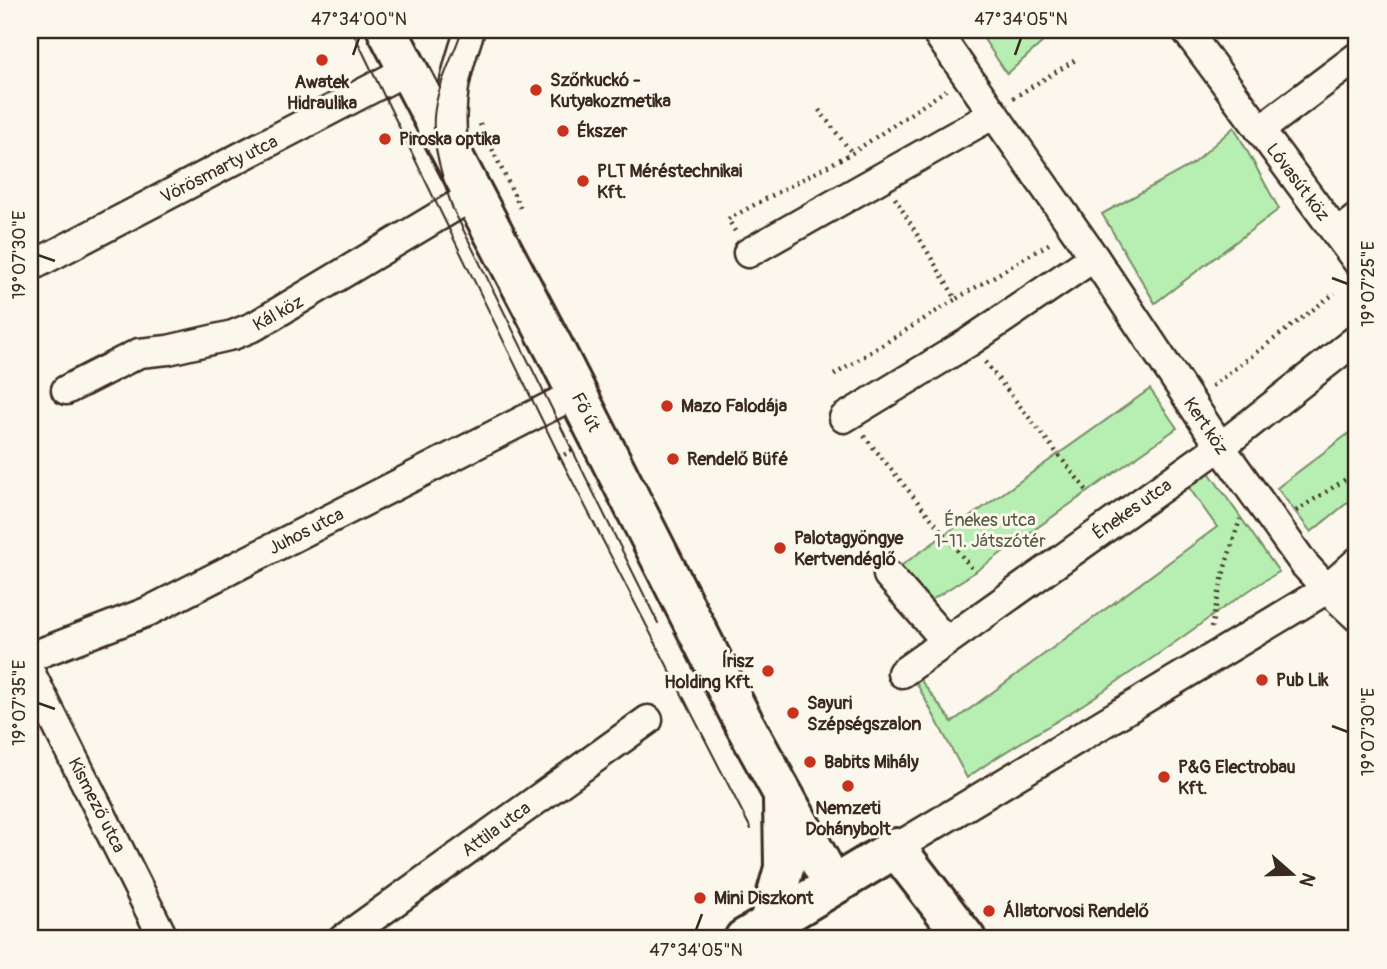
<svg xmlns="http://www.w3.org/2000/svg" width="1387" height="969" font-family="Pangolin,sans-serif">
	<rect width="100%" height="100%" fill="#fbf7ec"/>
	<filter id="ink" filterUnits="userSpaceOnUse"><feTurbulence type="fractalNoise" baseFrequency=".0143" numOctaves="2"/><feDisplacementMap in="SourceGraphic" scale="14" xChannelSelector="R" yChannelSelector="G"/><feConvolveMatrix kernelMatrix="1 2 1 2 8 2 1 2 1" color-interpolation-filters="sRGB"/></filter>
	<g filter="url(#ink)">
		<g fill="#b7efb2" stroke="#798c68" stroke-width="2">
			<path d="M978 30H1040L1045 40 1007 74Z"/>
			<path d="M1234 127 1279 209 1155 303 1102 214 1191 165Z"/>
			<path d="M1150 389 1177 428 975 572 916 610 888 575Z"/>
			<path d="M1357 427V495L1311 532 1277 488Z"/>
			<path d="M1206 468 1279 572C1228 601 1183 639 1133 671 1108 688 1083 705 1057 721 1027 739 996 756 967 778L916 682 919 678 952 722 1217 527 1185 482Z"/>
		</g>
		<g fill="none" stroke-linecap="round" stroke-linejoin="round">
			<defs>
				<g id="street">
					<path d="M935 30 1094 257 1220 446 1304 564 1327 589 1357 617"/>
					<path d="M1186 30 1357 261"/>
					<path d="M1260 130 1357 57"/>
					<path d="M453 147C448 100 455 73 470 30"/>
					<path d="M1337 234 1357 218"/>
					<path d="M748 253 994 114"/>
					<path d="M30 267 407 70"/>
					<path d="M66 390 139 353 168 350 233 335 255 326 474 195"/>
					<path d="M844 418 969 342 1094 257"/>
					<path d="M888 575 946 641"/>
					<path d="M30 657 147 612 577 393"/>
					<path d="M30 672 164 939"/>
					<path d="M902 673 1233 437 1357 339"/>
					<path d="M896 848 1327 589 1357 562"/>
					<path d="M343 939 648 720"/>
				</g>
				<g id="secondary">
					<path d="M387 30 556 352 745 725 833 885"/>
					<path d="M769 922 784 868 783 799"/>
					<path d="M744 939 896 848 966 939"/>
				</g>
			</defs>
			<use href="#street" stroke="#3b2a1e" stroke-width="33"/>
			<use href="#secondary" stroke="#3b2a1e" stroke-width="44"/>
			<g stroke="#3b2a1e" stroke-width="4.5" stroke-dasharray="2 5" stroke-linecap="butt">
				<path d="M1013 98 1077 59"/>
				<path d="M819 110 852 153"/>
				<path d="M480 124 522 211"/>
				<path d="M895 198 956 299 1052 242"/>
				<path d="M735 231 728 219 852 153 946 90"/>
				<path d="M985 362 1088 492"/>
				<path d="M834 375 956 299"/>
				<path d="M1212 386 1335 293"/>
				<path d="M864 436 975 572"/>
				<path d="M558 458 573 450"/>
				<path d="M1296 511 1357 472"/>
				<path d="M1211 628 1225 567 1240 519"/>
			</g>
			<use href="#street" stroke="#fbf7ec" stroke-width="28"/>
			<use href="#secondary" stroke="#fbf7ec" stroke-width="38"/>
			<g stroke="#3b2a1e" stroke-width="2">
				<path d="M352 30 560 457 751 829"/>
				<path d="M462 30C453 57 436 88 434 117 432 147 443 179 452 207L658 623"/>
			</g>
		</g>
	</g>
	<path fill="none" stroke="#3b2a1e" stroke-width="2.5" d="M353 55 359 38M1015 55 1021 38M38 255 55 261M1332 278 1348 284M38 703 55 709M1332 726 1348 732M696 930 702 914"/>
	<g fill="#c8321e" stroke="#fbf7ec" stroke-width="2.5">
		<circle cx="322" cy="60" r="7"/>
		<circle cx="536" cy="90" r="7"/>
		<circle cx="563" cy="131" r="7"/>
		<circle cx="385" cy="139" r="7"/>
		<circle cx="583" cy="181" r="7"/>
		<circle cx="667" cy="406" r="7"/>
		<circle cx="673" cy="459" r="7"/>
		<circle cx="780" cy="548" r="7"/>
		<circle cx="768" cy="671" r="7"/>
		<circle cx="1262" cy="680" r="7"/>
		<circle cx="793" cy="713" r="7"/>
		<circle cx="810" cy="762" r="7"/>
		<circle cx="1164" cy="777" r="7"/>
		<circle cx="848" cy="786" r="7"/>
		<circle cx="700" cy="898" r="7"/>
		<circle cx="989" cy="911" r="7"/>
	</g>
	<g text-anchor="middle" stroke-width="6" stroke-linejoin="round" paint-order="stroke">
		<g font-size="18" font-weight="bold" fill="#3b2a1e" stroke="#fbf7ec" text-anchor="start">
			<text x="550" y="86">Szőrkuckó -<tspan x="550" dy="21">Kutyakozmetika</tspan></text>
			<text x="322" y="88" text-anchor="middle">Awatek<tspan x="322" dy="21">Hidraulika</tspan></text>
			<text x="577" y="137">Ékszer</text>
			<text x="399" y="145">Piroska optika</text>
			<text x="597" y="177">PLT Méréstechnikai<tspan x="597" dy="21">Kft.</tspan></text>
			<text x="681" y="412">Mazo Falodája</text>
			<text x="687" y="465">Rendelő Büfé</text>
			<text x="794" y="544">Palotagyöngye<tspan x="794" dy="21">Kertvendéglő</tspan></text>
			<text x="754" y="667" text-anchor="end">Írisz<tspan x="754" dy="21">Holding Kft.</tspan></text>
			<text x="1276" y="686">Pub Lik</text>
			<text x="807" y="709">Sayuri<tspan x="807" dy="21">Szépségszalon</tspan></text>
			<text x="824" y="768">Babits Mihály</text>
			<text x="1178" y="773">P&amp;G Electrobau<tspan x="1178" dy="21">Kft.</tspan></text>
			<text x="848" y="814" text-anchor="middle">Nemzeti<tspan x="848" dy="21">Dohánybolt</tspan></text>
			<text x="714" y="904">Mini Diszkont</text>
			<text x="1003" y="917">Állatorvosi Rendelő</text>
		</g>
		<g font-size="18" fill="#3b2a1e" stroke="#fbf7ec">
			<text transform="translate(219 169) rotate(-27)" y="6">Vörösmarty utca</text>
			<text transform="translate(1298 182) rotate(53)" y="6">Lóvasút köz</text>
			<text transform="translate(278 313) rotate(-29)" y="6">Kál köz</text>
			<text transform="translate(586 412) rotate(63)" y="6">Fő út</text>
			<text transform="translate(1206 426) rotate(56)" y="6">Kert köz</text>
			<text transform="translate(1132 509) rotate(-35)" y="6">Énekes utca</text>
			<text transform="translate(306 531) rotate(-27)" y="6">Juhos utca</text>
			<text transform="translate(97 805) rotate(63)" y="6">Kismező utca</text>
			<text transform="translate(496 829) rotate(-36)" y="6">Attila utca</text>
		</g>
		<g font-size="18" fill="#5a5b43" stroke="#fbf7ec">
			<text x="990" y="526">Énekes utca<tspan x="990" dy="21">1-11. Játszótér</tspan></text>
		</g>
	</g>
	<rect width="1387" height="969" fill="none" stroke="#fbf7ec" stroke-width="77"/>
	<g transform="translate(1292 874) rotate(110)" stroke="#fbf7ec" stroke-width="5" paint-order="stroke">
	<path d="M0-5L12 26L0 18L-12 26Z" fill="#3b2a1e"/>
	<text y="-10" font-size="19" font-weight="bold" text-anchor="middle" fill="#3b2a1e">N</text>
	</g>
	<rect x="38" y="38" width="1310" height="892" fill="none" stroke="#3b2a1e" stroke-width="2.5"/>
	<g font-size="18" text-anchor="middle" fill="#3b2a1e">
		<text x="359" y="25">47°34'00"N</text>
		<text x="1021" y="25">47°34'05"N</text>
		<text transform="translate(19 255) rotate(-90)" y="6">19°07'30"E</text>
		<text transform="translate(1368 284) rotate(-90)" y="6">19°07'25"E</text>
		<text transform="translate(19 703) rotate(-90)" y="6">19°07'35"E</text>
		<text transform="translate(1368 732) rotate(-90)" y="6">19°07'30"E</text>
		<text x="696" y="956">47°34'05"N</text>
	</g>
</svg>
